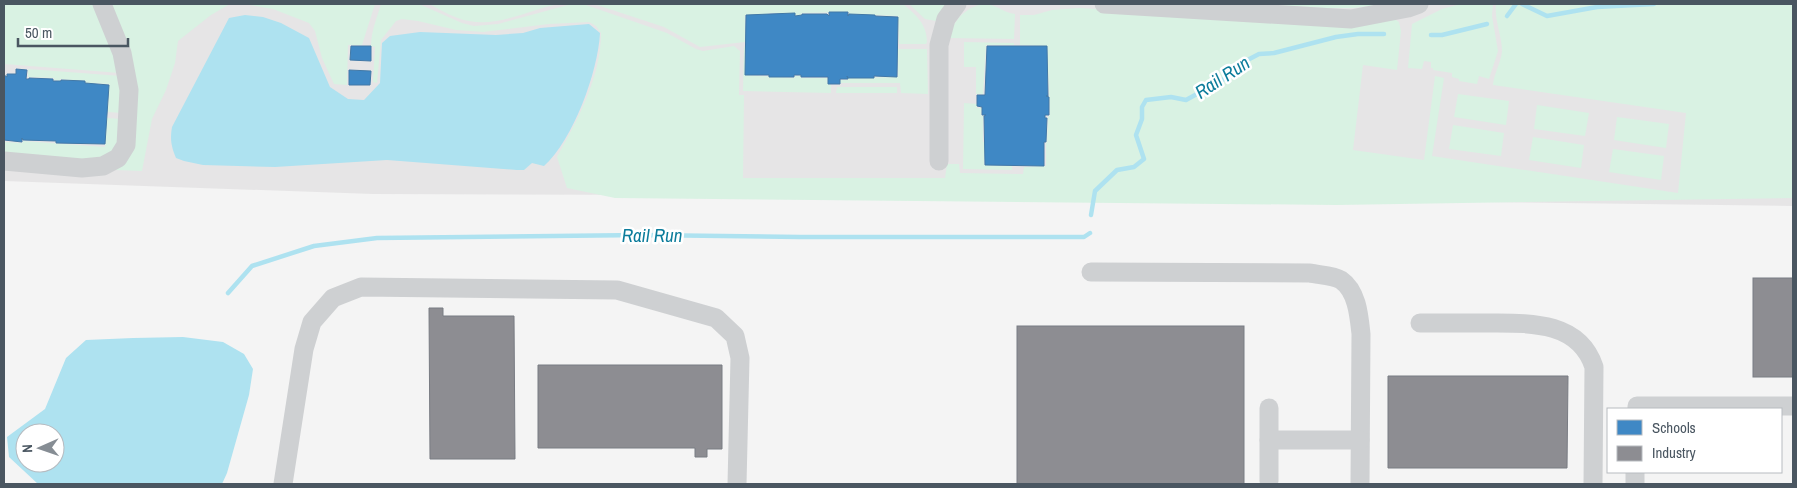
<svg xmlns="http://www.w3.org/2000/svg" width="1797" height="488" font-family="'Archivo Narrow',sans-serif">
	<rect width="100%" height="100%" fill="#f4f4f4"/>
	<path fill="#e6e5e6" d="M4 4H1793V206L1008 196 373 194 4 181Z"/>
	<g fill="#d9f2e3">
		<path d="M4 4 97 5 120 73 4 64Z"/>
		<path d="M112 4H230L211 15 178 41 175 63 166 90 152 119 142 171 115 170 129 150Z"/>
		<path d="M244 4H375L362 45H348L347 85 334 84 322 58 315 31 309 23 273 9Z"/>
		<path d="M381 4H419L462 23 474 26 498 24 568 5H586L667 33 696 49 703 51 734 46 740 51 739 95H744L743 178H945L947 164H959L960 173 1023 174 1024 167 1046 166V143L1047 142 1048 116H1050L1047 46 1020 45V15H1034L1052 10 1079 8 1252 19 1393 18 1399 22 1401 31 1397 70 1363 65 1353 150 1424 160 1435 76 1444 78 1432 156 1678 193 1686 113 1493 85C1494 73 1501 63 1502 51 1502 36 1494 19 1496 4H1793V198L1336 205 615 198 567 188 557 157C578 119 601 77 601 33L596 26 589 22 549 24 483 32 456 30 418 21 402 19 396 21 381 40 377 83 373 82 375 47 371 46C371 31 377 18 381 4Z"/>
		<path d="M429 4H558C529 10 499 27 469 21 455 19 441 10 429 4Z"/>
		<path d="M594 4H903C916 15 927 24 927 42L926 44H899L898 16 849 14V12L802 13 801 15H795V13H769L768 14 745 15V42L700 47 664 27Z"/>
		<path d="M909 4H947L936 21 925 19Z"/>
		<path d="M981 4C999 4 1000 12 1015 14L1014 39 949 38C954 20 963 10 981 4Z"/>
		<path d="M1256 4H1386L1353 8H1326Z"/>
		<path d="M1461 4H1493L1492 16 1498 51 1489 79 1479 76 1477 84 1459 81V79L1452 77V73L1433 70V68H1431V62L1424 61 1422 69 1408 68 1412 24 1442 9Z"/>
		<path d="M964 42 1014 43V45H986L983 94H976V67H964Z"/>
		<path d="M744 47H745V75L794 78 795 76H801V78H827L828 84 831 85V93L743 91Z"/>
		<path d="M898 49H927L928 94 901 93 900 83H840V80H848V78L898 77Z"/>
		<path d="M28 69 121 76 122 113 108 112 109 84 86 83 85 81 60 79V81L54 80V78L28 77Z"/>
		<path d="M837 87H897V93H836Z"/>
		<path d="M1458 94 1509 101 1506 125 1454 117Z"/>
		<path d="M964 103 977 104V108H982L981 115 983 116V142H985L984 165 1012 166V170L963 169Z"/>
		<path d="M1537 105 1589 113 1585 136 1534 129Z"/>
		<path d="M1617 117 1669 124 1666 148 1614 140Z"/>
		<path d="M107 118 122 119 121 133 113 154 97 161 4 154V142L22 143 23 141 105 147Z"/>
		<path d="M1453 125 1504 133 1501 156 1449 149Z"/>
		<path d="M1533 137 1584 145 1581 168 1529 160Z"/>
		<path d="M1613 149 1664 156 1661 180 1609 172Z"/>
	</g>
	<g fill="#aee2f0" fill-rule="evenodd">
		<path d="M245 15 263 17 281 23 309 38 330 87 348 99 364 100 380 83 382 43 390 36 420 32 496 35 523 33 540 28 589 24 600 33C598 72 573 140 544 166L532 163 524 170H517L387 160 275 167 203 165 184 161 176 158C171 146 170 139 172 127L229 18Z"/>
		<path d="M183 337 223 342 244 354 253 369 249 395 227 473 222 484H38L9 457 7 437 45 409 66 358 86 340 133 338ZM25 433H55V463H25Z"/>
	</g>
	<g fill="#3f88c5" stroke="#4279a7">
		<path d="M829 12H848V16L849 14 875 15V16L898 17 897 77 874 76V78H848L847 76 848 79H840V84H828V77H801V75H794V77H769V75H745L746 15 795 13V16L802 15V14H827L829 16Z"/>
		<path d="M351 46H371V61L350 60Z"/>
		<path d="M987 46H1047L1048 96H1046L1049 97V115H1045V118H1047L1046 142H1044V166L985 165 984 116 986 115H982V107L977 106V95H985Z"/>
		<path d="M16 69 27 70 26 79H29V78L53 79V81H61V80L85 81V83L109 85 105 144 56 143V141L23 140 22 138V142L4 140V75L7 77V74H16Z"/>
		<path d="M349 70 371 71 370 85H349Z"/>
	</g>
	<g fill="#8d8d92" stroke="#797c83">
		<rect x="1753" y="278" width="40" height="99"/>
		<path d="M429 308H443V316H514L515 459H430Z"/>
		<rect x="1017" y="326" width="227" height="158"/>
		<path d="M538 365H722V449H707V457H695V448H538Z"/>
		<path d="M1388 376H1568L1567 468H1388Z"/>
	</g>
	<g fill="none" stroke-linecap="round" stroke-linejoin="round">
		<g stroke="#aee2f0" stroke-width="4.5">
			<path d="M1522 4 1547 16 1597 7 1654 4"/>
			<path d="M1507 16 1516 4"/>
			<path d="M1431 35H1442L1487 24"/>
			<path d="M1091 215 1095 191 1117 170 1134 167 1144 159 1136 135 1142 119V107L1146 100 1171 97 1186 100 1226 78 1236 66 1259 54 1274 53 1336 37 1358 34H1384"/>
			<path d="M228 293 252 266 314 246 377 238 642 235 800 237H1084L1090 233"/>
		</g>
		<g stroke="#ced0d2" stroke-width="19">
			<path d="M1104 4 1351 19 1408 8 1419 4"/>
			<path d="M4 161 82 168 103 166 118 158 126 145 129 90 122 53 102 4"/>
			<path d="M939 161V45L946 19 957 4"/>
			<path d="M1091 272 1310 273C1318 275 1333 275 1341 280 1357 291 1359 315 1361 334L1360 484"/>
			<path d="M1420 323C1443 323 1466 323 1490 323 1529 323 1579 321 1594 367L1593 484"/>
			<path d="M1637 409V406H1793"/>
			<path d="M1269 440H1360"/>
			<path d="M1269 481V408"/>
			<path d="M283 484 304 349 312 322 333 298 361 287 617 290 716 318 735 336 740 358 737 484"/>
			<path d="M1635 484V472"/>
		</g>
	</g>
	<g text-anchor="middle" stroke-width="5" stroke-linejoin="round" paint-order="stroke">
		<g font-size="19" font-style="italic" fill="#0c7c9b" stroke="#fff">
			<text transform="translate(1222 77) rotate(-33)" y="7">Rail Run</text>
			<text x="652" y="242">Rail Run</text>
		</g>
	</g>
	<rect width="1797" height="488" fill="none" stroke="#4a5661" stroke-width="10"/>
	<rect x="1607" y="408" width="175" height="65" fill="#ffffff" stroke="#b7bbc0"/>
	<rect x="1617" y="420" width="25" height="15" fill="#3f88c5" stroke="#b7bbc0"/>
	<text x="1652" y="433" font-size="15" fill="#4a5661">Schools</text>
	<rect x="1617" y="446" width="25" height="15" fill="#8d8d92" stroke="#b7bbc0"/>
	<text x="1652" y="458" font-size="15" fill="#4a5661">Industry</text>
	<g transform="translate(40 448) rotate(268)"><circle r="24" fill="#ffffff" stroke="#b7bbc0"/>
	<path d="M0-4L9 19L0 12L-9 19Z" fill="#868d94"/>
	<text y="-8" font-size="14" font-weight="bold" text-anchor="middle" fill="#4a5661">N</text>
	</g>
	<path d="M18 38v8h110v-8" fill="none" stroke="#4a5661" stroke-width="2.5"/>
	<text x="25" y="38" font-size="15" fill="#4a5661" stroke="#ffffff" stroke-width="4" paint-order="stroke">50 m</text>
</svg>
